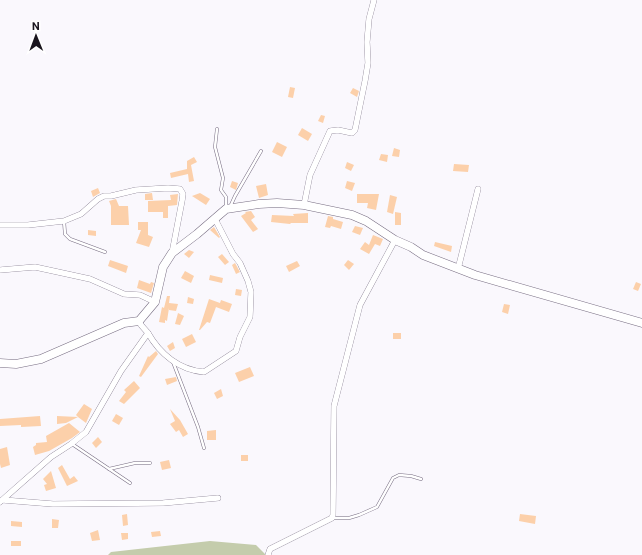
<svg xmlns="http://www.w3.org/2000/svg" width="642" height="555" font-family="Roboto,sans-serif">
	<rect width="100%" height="100%" fill="#faf8fd"/>
	<path fill="#c4ccac" d="M210 541 256 545 266 555H108L111 552Z"/>
	<g fill="#fcd0aa">
		<path d="M290 87 295 88 293 98 288 97Z"/>
		<path d="M353 88 359 91 357 97 350 93Z"/>
		<path d="M321 115 325 116 323 123 318 121Z"/>
		<path d="M302 128 312 134 308 141 298 135Z"/>
		<path d="M277 142 287 147 282 157 272 152Z"/>
		<path d="M394 148 400 150 399 157 392 156Z"/>
		<path d="M381 154 388 155 387 162 379 160Z"/>
		<path d="M194 157 197 162 191 165 194 181 189 182 188 174 171 178 170 173 187 169V161Z"/>
		<path d="M347 162 354 165 351 171 345 168Z"/>
		<path d="M454 164 469 165 468 172 453 171Z"/>
		<path d="M232 181 238 183 236 190 230 187Z"/>
		<path d="M347 181 355 183 352 191 345 188Z"/>
		<path d="M266 184 268 195 259 198 256 186Z"/>
		<path d="M98 188 100 193 93 197 91 191Z"/>
		<path d="M152 193 153 200H145V194Z"/>
		<path d="M200 193 210 199 206 205 192 196Z"/>
		<path d="M178 194 177 205 168 206V218H163V212H148V201L171 200 170 195Z"/>
		<path d="M357 194H379L376 210 367 208 368 203H357Z"/>
		<path d="M390 195 397 197 393 214 387 212Z"/>
		<path d="M116 199 119 206H128L129 225H111V206L109 201Z"/>
		<path d="M251 211 255 217 251 220 258 229 253 232 241 216 246 213 245 212Z"/>
		<path d="M395 212 401 213V225H395Z"/>
		<path d="M308 213V223H291L290 224 271 222 272 215 294 216 293 214Z"/>
		<path d="M328 216 333 217V219L343 222 341 229 331 226 330 228 325 227Z"/>
		<path d="M138 222H148V235L153 237 149 247 136 243 141 230H138Z"/>
		<path d="M355 226 363 228 360 235 352 232Z"/>
		<path d="M214 227 220 237 219 238 210 230Z"/>
		<path d="M88 230 96 231V236L88 235Z"/>
		<path d="M373 235 383 239 380 246 375 244 369 254 360 249 365 242 369 245Z"/>
		<path d="M435 242 452 246 451 252 434 246Z"/>
		<path d="M189 250 194 252 189 258 184 254Z"/>
		<path d="M222 254 229 262 225 265 218 257Z"/>
		<path d="M110 260 128 266 126 273 108 266Z"/>
		<path d="M348 260 354 264 349 270 344 265Z"/>
		<path d="M297 261 300 266 289 272 286 266Z"/>
		<path d="M235 263 240 272 236 274 232 265Z"/>
		<path d="M185 271 194 276 191 283 181 278Z"/>
		<path d="M210 275 223 278 222 283 209 280Z"/>
		<path d="M139 280 150 284 151 282 154 283 151 293 137 288Z"/>
		<path d="M636 282 641 284 638 291 633 289Z"/>
		<path d="M236 289 242 290 241 296 235 295Z"/>
		<path d="M167 296H170L169 303 178 304 176 311 169 310V308L167 321 165 320V323L159 322 162 307 164 308Z"/>
		<path d="M188 297 194 299 193 304 187 303Z"/>
		<path d="M209 299 220 303 221 300 232 304 229 312 216 307 210 323 207 322 200 330H199Z"/>
		<path d="M504 304 510 305 508 314 502 312Z"/>
		<path d="M178 313 184 316 180 325 175 324Z"/>
		<rect x="393" y="333" width="8" height="6"/>
		<path d="M192 334 196 342 186 347 182 339Z"/>
		<path d="M173 342 175 348 170 351 167 346Z"/>
		<path d="M156 351 158 354 141 377 139 376 148 356 149 357Z"/>
		<path d="M250 367 254 376 239 382 235 373Z"/>
		<path d="M176 377 177 381 167 385 165 379Z"/>
		<path d="M134 381 140 388 124 404 119 401 126 392 124 390Z"/>
		<path d="M221 389 223 396 217 399 214 393Z"/>
		<path d="M84 404 92 409 86 423 78 417 66 423 57 424V416L78 417 76 415Z"/>
		<path d="M170 409 180 420 188 434 183 437 179 430 176 432 170 424 175 421Z"/>
		<path d="M116 414 123 418 119 425 112 421Z"/>
		<path d="M40 416 41 426 21 427V425L0 426V419Z"/>
		<path d="M69 423 80 432 72 438 49 451 35 455 33 447 36 445V443L47 442 46 436Z"/>
		<path d="M216 430V440H207V431Z"/>
		<path d="M98 437 102 442 96 448 92 443Z"/>
		<path d="M7 447 10 465 1 468 0 464V449Z"/>
		<rect x="241" y="455" width="7" height="6"/>
		<path d="M169 460 171 468 162 470 160 462Z"/>
		<path d="M62 465 70 479 74 476 78 481 67 486 58 468Z"/>
		<path d="M51 471 56 488 46 491 44 485 47 484 43 479Z"/>
		<path d="M127 514 128 525 123 526 122 515Z"/>
		<path d="M520 514 536 516 535 524 519 521Z"/>
		<path d="M52 519 59 520 58 528H52Z"/>
		<path d="M11 521 22 522V527L11 526Z"/>
		<path d="M98 530 100 540 92 541 90 533Z"/>
		<path d="M160 531 161 536 152 537 151 532Z"/>
		<path d="M121 533H128V539L122 540Z"/>
		<rect x="11" y="541" width="10" height="5"/>
	</g>
	<g fill="none" stroke-linecap="round" stroke-linejoin="round">
		<defs>
			<g id="lane">
				<path d="M217 129 215 147 223 178 221 190 226 197V208"/>
				<path d="M230 207 235 196 261 151"/>
				<path d="M64 221 65 234 70 239 105 252"/>
				<path d="M173 362 198 427 204 448"/>
				<path d="M72 444 130 483"/>
				<path d="M109 469 135 463H150"/>
				<path d="M332 518H349L359 515 377 507 393 478 399 475 411 476 421 479"/>
			</g>
			<g id="street">
				<path d="M304 205 310 175 330 131 338 130 352 133 355 130 365 81 368 63 367 42 369 19 374 0"/>
				<path d="M0 225H28L64 221 81 214 98 199 104 196H111L136 190 168 188 180 189 183 194 182 201 172 253"/>
				<path d="M458 269 478 189"/>
				<path d="M0 270 35 267 90 279 124 294 140 295 155 302"/>
				<path d="M148 333C160 354 179 370 204 372L236 351 240 337 250 317 251 292 248 281 240 263 233 254 215 219"/>
				<path d="M3 500 53 504 163 503 218 498"/>
				<path d="M0 502 51 457 71 444 86 432 121 371 148 333 141 325 139 321"/>
				<path d="M268 555 270 549 332 518 333 515 334 406 360 305 395 240"/>
			</g>
			<path id="secondary" d="M0 363 16 364 41 359 124 323 139 321 155 302 163 267 172 253 197 234 226 209 259 204 277 203 304 205 352 215 366 221 395 240 411 247 423 255 475 275 642 323"/>
		</defs>
		<use href="#lane" stroke="#776d82" stroke-width="3.5"/>
		<use href="#street" stroke="#776d82" stroke-width="6"/>
		<use href="#secondary" stroke="#776d82" stroke-width="9"/>
		<use href="#lane" stroke="#fff" stroke-width="2.5"/>
		<use href="#street" stroke="#fff" stroke-width="5.5"/>
		<use href="#secondary" stroke="#fff" stroke-width="8"/>
	</g>
	<g transform="translate(36 36) rotate(359)" stroke="#ffffff" stroke-width="3" paint-order="stroke">
	<path d="M0-3L7 15L0 10L-7 15Z" fill="#1a151e"/>
	<text y="-6" font-size="11" font-weight="bold" text-anchor="middle" fill="#1a151e">N</text>
	</g>
</svg>
